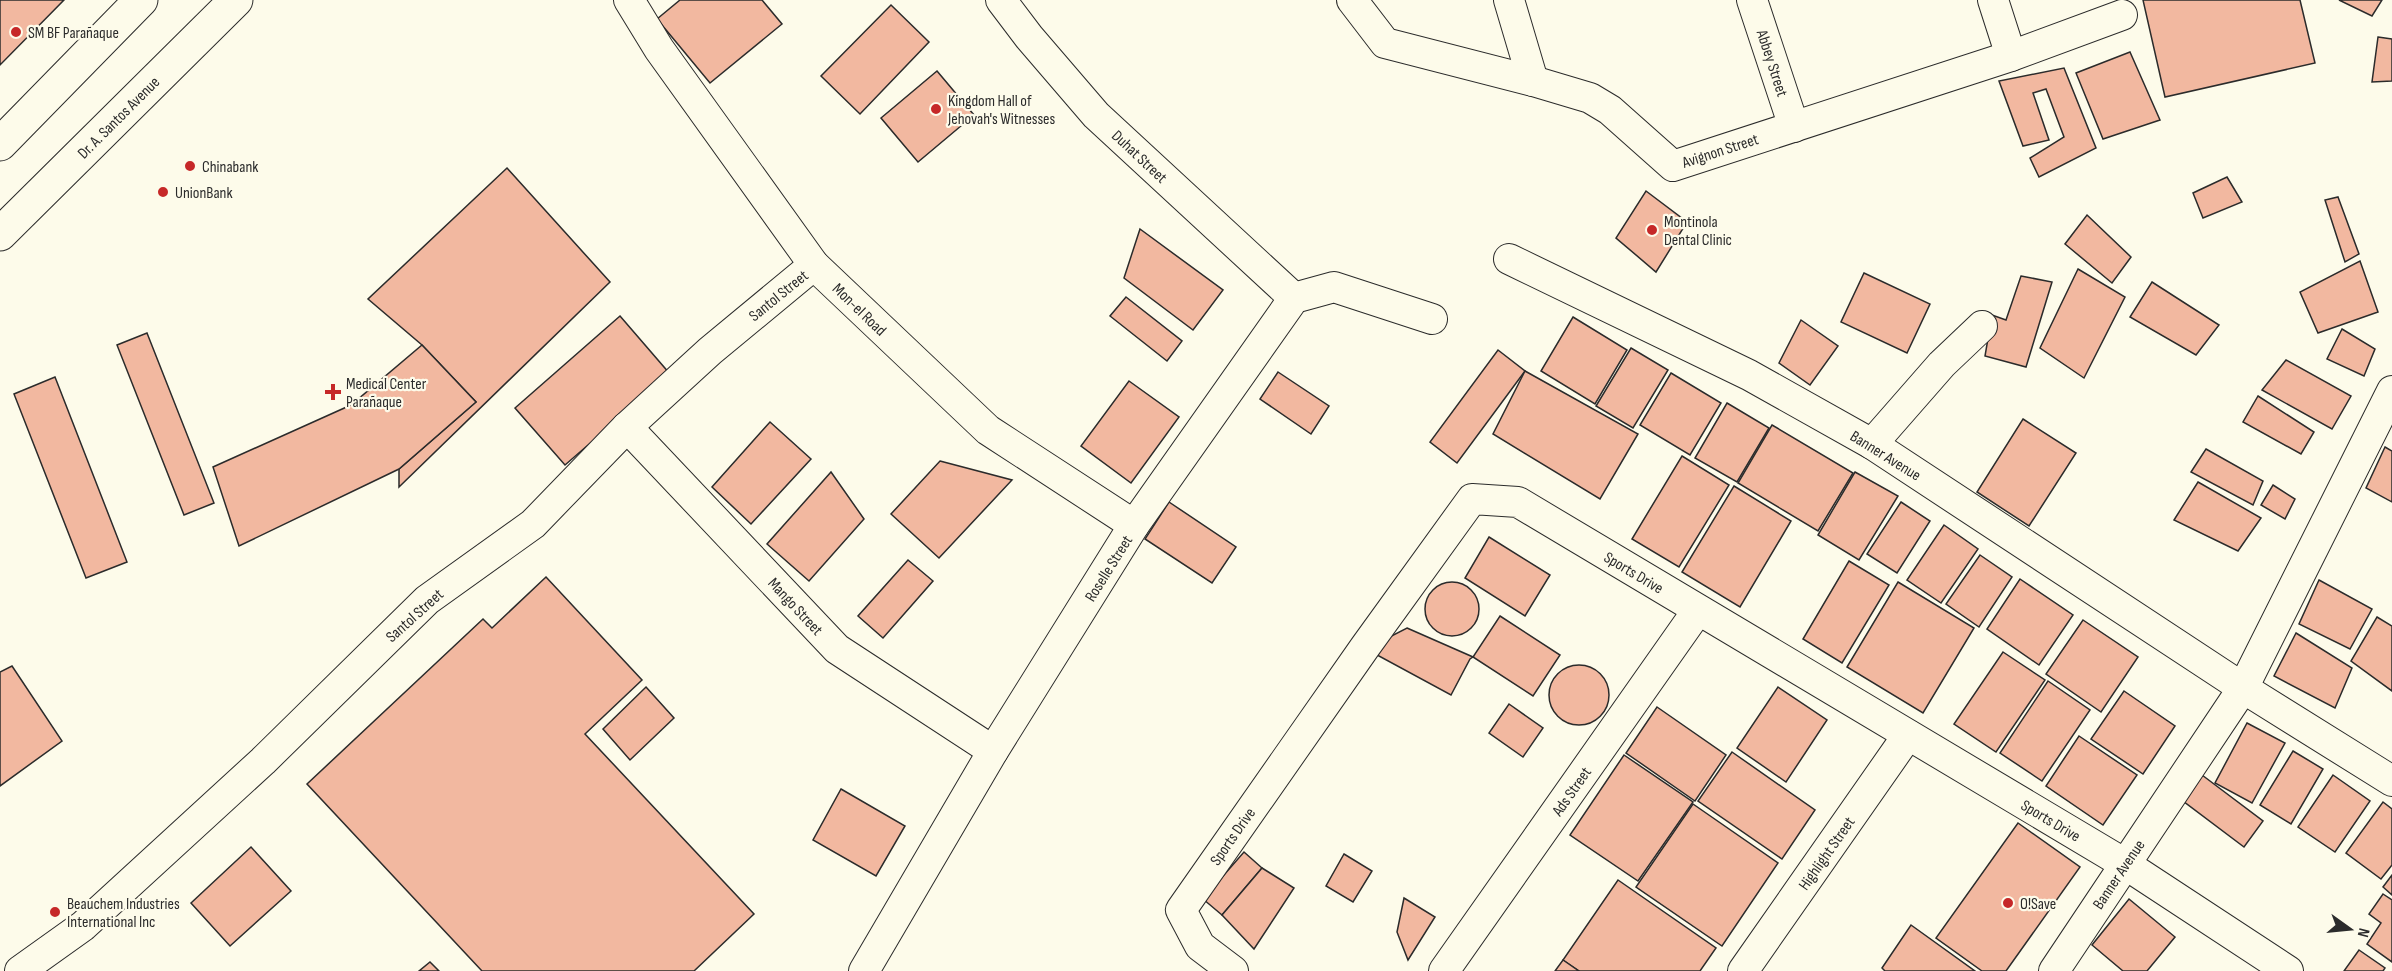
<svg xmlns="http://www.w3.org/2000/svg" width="2392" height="971" font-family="'Sofia Sans Condensed',sans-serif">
	<rect width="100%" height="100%" fill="#fdfbea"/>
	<g fill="#f2b8a0" stroke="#2b2b2b" stroke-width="1.5">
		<path d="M0 0H64L0 65Z"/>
		<path d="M680 0H762L782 24 710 83 657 19Z"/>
		<path d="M2143 0H2300L2315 63 2165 97Z"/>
		<path d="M2339 0H2382L2372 16Z"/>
		<path d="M891 5 929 42 860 114 821 76Z"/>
		<path d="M2378 37 2392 39V81L2372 82Z"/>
		<path d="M2130 52 2160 120 2103 139 2076 73Z"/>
		<path d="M2064 68 2096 148 2039 177 2030 158 2064 137 2046 89 2033 93 2049 140 2023 146 1999 81Z"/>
		<path d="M937 71 974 115 918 162 881 118Z"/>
		<path d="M507 168 610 282 399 487V469L476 402 422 345 368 299Z"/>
		<path d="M2227 177 2242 202 2203 218 2193 193Z"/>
		<path d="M1646 191 1687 222 1656 272 1616 238Z"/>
		<path d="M2338 197 2359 254 2345 262 2325 200Z"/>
		<path d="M2087 215 2131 257 2112 283 2065 244Z"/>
		<path d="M1140 229 1223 290 1193 330 1124 278Z"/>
		<path d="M2360 261 2378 312 2318 333 2300 292Z"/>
		<path d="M2078 269 2125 297 2084 378 2040 348Z"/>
		<path d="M1864 273 1930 304 1907 353 1841 322Z"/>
		<path d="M2021 276 2052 282 2026 367 1985 356 1992 315 2006 320Z"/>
		<path d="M2152 282 2219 325 2196 355 2130 317Z"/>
		<path d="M1126 297 1182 341 1167 361 1110 316Z"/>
		<path d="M620 316 670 374 565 465 515 408Z"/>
		<path d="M1573 317 1627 350 1595 404 1541 371Z"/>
		<path d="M1801 320 1838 346 1810 385 1779 363Z"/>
		<path d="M2342 329 2375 349 2364 376 2327 359Z"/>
		<path d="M147 333 214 503 184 515 117 345Z"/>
		<path d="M422 345 476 402 399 469 239 546 213 467 351 405Z"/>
		<path d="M1631 348 1668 370 1633 428 1596 406Z"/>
		<path d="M1498 350 1525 371 1457 463 1430 442Z"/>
		<path d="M2286 360 2351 396 2332 429 2262 390Z"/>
		<path d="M1525 371 1638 434 1600 499 1493 434Z"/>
		<path d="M1278 372 1329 406 1311 434 1260 399Z"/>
		<path d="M1671 373 1721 403 1690 455 1640 425Z"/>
		<path d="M55 377 127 562 86 578 14 394Z"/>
		<path d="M1129 381 1179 417 1131 483 1081 446Z"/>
		<path d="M2258 396 2314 432 2301 454 2243 422Z"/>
		<path d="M1727 403 1769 428 1737 482 1695 458Z"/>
		<path d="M2023 419 2076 453 2029 526 1977 492Z"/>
		<path d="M770 422 811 459 751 524 712 487Z"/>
		<path d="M1772 425 1853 473 1818 531 1738 483Z"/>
		<path d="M2385 447 2392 451V502L2366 488Z"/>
		<path d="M2206 449 2263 481 2253 505 2191 472Z"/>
		<path d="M1682 456 1729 485 1679 567 1632 539Z"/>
		<path d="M940 461 1012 480 939 558 891 514Z"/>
		<path d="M831 472 864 519 809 581 767 544Z"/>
		<path d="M1855 472 1898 496 1859 560 1818 535Z"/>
		<path d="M2198 482 2261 518 2238 551 2174 520Z"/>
		<path d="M2273 485 2295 499 2285 519 2261 505Z"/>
		<path d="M1734 486 1791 521 1740 607 1682 572Z"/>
		<path d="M1169 502 1236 547 1212 583 1145 539Z"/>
		<path d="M1901 502 1930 521 1897 573 1867 554Z"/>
		<path d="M1944 525 1978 549 1941 603 1907 580Z"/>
		<path d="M1489 537 1550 575 1525 616 1465 578Z"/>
		<path d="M1980 555 2012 577 1979 627 1946 604Z"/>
		<path d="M908 560 933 581 883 638 858 616Z"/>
		<path d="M1849 561 1889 585 1842 663 1803 639Z"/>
		<path d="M546 577 642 680 585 734 754 914 694 971H482L307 784 483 619 492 628Z"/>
		<path d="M2020 579 2073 615 2039 665 1987 629Z"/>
		<path d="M2319 580 2372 609 2350 649 2299 624Z"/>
		<circle cx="1452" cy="609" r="27"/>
		<path d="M1898 582 1974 628 1923 713 1847 667Z"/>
		<path d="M1500 616 1560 655 1533 696 1473 657Z"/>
		<path d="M2377 617 2392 626V691L2351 661Z"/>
		<path d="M2083 620 2138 657 2101 712 2046 674Z"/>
		<path d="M1407 628 1473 657 1470 659 1451 695 1366 649Z"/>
		<path d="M2296 633 2352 668 2335 708 2274 676Z"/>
		<path d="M2003 652 2045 680 1996 752 1954 724Z"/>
		<circle cx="1579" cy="695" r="30"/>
		<path d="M12 666 62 741 0 786V672Z"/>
		<path d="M2048 681 2090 710 2042 781 2000 753Z"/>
		<path d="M646 687 674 718 630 760 603 729Z"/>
		<path d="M1778 687 1827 720 1786 782 1737 748Z"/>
		<path d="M2124 691 2175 726 2143 774 2091 739Z"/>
		<path d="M1509 704 1543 728 1523 757 1489 733Z"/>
		<path d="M1657 707 1726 755 1695 801 1626 753Z"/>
		<path d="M2247 723 2285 743 2252 803 2215 783Z"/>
		<path d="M2079 736 2137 775 2103 825 2046 786Z"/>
		<path d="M2293 751 2323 769 2291 824 2260 805Z"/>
		<path d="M1732 752 1815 810 1782 859 1698 801Z"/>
		<path d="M1624 755 1693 802 1638 881 1570 835Z"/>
		<path d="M2202 775 2263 821 2244 847 2183 801Z"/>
		<path d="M2333 775 2370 801 2335 852 2298 827Z"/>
		<path d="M841 789 905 826 876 876 813 840Z"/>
		<path d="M2383 802 2392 809V865L2381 879 2346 853Z"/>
		<path d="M1693 804 1778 863 1722 946 1636 887Z"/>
		<path d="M2018 823 2080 867 2006 971H1982L1936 938Z"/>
		<path d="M251 847 291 891 230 946 191 903Z"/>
		<path d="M1244 852 1262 868 1222 915 1203 899Z"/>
		<path d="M1344 854 1372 871 1353 902 1326 886Z"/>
		<path d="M1262 868 1294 888 1254 949 1222 915Z"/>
		<path d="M2392 875V895L2383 887Z"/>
		<path d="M1618 880 1716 948 1700 971H1579L1563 960Z"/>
		<path d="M2383 894 2392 900V962L2367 944 2381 923 2369 914Z"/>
		<path d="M1404 898 1435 917 1408 960 1397 932Z"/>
		<path d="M2129 899 2175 937 2147 971H2123L2092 945Z"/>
		<path d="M1911 925 1975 971H1885L1882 968Z"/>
		<path d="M2359 950 2385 968 2383 971H2344Z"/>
		<path d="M1563 960 1579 971H1555Z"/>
		<path d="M430 962 439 971H419Z"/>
	</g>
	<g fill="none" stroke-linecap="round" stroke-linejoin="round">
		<defs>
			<g id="minor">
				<path d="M629 0 659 49 814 265 988 430 1134 525"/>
				<path d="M1001 0 1029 37 1096 115 1294 298"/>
				<path d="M1352 0 1385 43 1533 81 1590 98 1610 110 1673 166 2011 56 2122 15"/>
				<path d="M1509 0 1533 81"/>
				<path d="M1752 0 1794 127"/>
				<path d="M1993 0 2011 56"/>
				<path d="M1509 259 1749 375 1872 444 2243 688 2392 781"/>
				<path d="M627 427 837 649 993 751"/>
				<path d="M1872 444 1942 364 1982 326"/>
				<path d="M20 971 83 926 263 761 427 600 533 524 627 427 710 351 814 265"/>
				<path d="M864 971 993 751 1134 525 1294 298 1334 287 1432 319"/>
				<path d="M1233 971 1200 946 1181 910 1365 647 1472 499 1518 502 2125 864 2288 971"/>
				<path d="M1444 971 1698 610"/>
				<path d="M1743 971 1908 735"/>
				<path d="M2054 971 2243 688 2392 391"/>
			</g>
			<g id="primary">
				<path d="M0 144 141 0"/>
				<path d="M0 234 236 0"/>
			</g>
		</defs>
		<use href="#minor" stroke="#2b2b2b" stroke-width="32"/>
		<use href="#primary" stroke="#2b2b2b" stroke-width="35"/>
		<use href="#minor" stroke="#fdfbea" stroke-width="30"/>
		<use href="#primary" stroke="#fdfbea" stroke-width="33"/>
	</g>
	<g fill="#c62828" stroke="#fdfbea" stroke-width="2">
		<circle cx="16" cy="32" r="6"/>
		<circle cx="936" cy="109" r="6"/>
		<circle cx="190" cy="166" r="6"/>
		<circle cx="163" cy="192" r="6"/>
		<circle cx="1652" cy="230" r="6"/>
		<path d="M330 383h6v6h6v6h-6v6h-6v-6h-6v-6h6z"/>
		<circle cx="2008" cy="903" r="6"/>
		<circle cx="55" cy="912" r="6"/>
	</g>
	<g text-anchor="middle" stroke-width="4.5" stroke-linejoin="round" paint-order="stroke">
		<g font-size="16" fill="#2b2b2b" stroke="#fdfbea" text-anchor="start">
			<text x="28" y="38">SM BF Parañaque</text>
			<text x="948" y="106">Kingdom Hall of<tspan x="948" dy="18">Jehovah's Witnesses</tspan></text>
			<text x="202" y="172">Chinabank</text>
			<text x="175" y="198">UnionBank</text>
			<text x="1664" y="227">Montinola<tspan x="1664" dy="18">Dental Clinic</tspan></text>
			<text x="346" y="389">Medical Center<tspan x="346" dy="18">Parañaque</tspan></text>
			<text x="67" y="909">Beauchem Industries<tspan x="67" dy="18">International Inc</tspan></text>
			<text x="2020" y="909">O!Save</text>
		</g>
		<g font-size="16" fill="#2b2b2b" stroke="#fdfbea">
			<text transform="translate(1773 63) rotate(72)" y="6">Abbey Street</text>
			<text transform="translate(118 117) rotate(-45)" y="6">Dr. A. Santos Avenue</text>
			<text transform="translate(1720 150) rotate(-18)" y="6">Avignon Street</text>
			<text transform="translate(1140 156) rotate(43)" y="6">Duhat Street</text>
			<text transform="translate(778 295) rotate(-39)" y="6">Santol Street</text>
			<text transform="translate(860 309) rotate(44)" y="6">Mon-el Road</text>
			<text transform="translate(1886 455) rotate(32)" y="6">Banner Avenue</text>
			<text transform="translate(1108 568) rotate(-58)" y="6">Roselle Street</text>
			<text transform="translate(1634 572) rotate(31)" y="6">Sports Drive</text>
			<text transform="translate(796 606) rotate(47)" y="6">Mango Street</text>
			<text transform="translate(414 615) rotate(-42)" y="6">Santol Street</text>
			<text transform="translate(1571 791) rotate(-55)" y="6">Ads Street</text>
			<text transform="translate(2051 820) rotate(31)" y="6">Sports Drive</text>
			<text transform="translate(1232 836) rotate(-55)" y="6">Sports Drive</text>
			<text transform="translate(1826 853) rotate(-55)" y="6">Highlight Street</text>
			<text transform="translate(2118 874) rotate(-56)" y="6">Banner Avenue</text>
		</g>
	</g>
	<g transform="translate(2350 929) rotate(105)" stroke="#fdfbea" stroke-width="4.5" paint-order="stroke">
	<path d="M0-4.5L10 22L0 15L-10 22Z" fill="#2b2b2b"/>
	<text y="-9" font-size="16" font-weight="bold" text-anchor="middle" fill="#2b2b2b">N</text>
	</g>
</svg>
